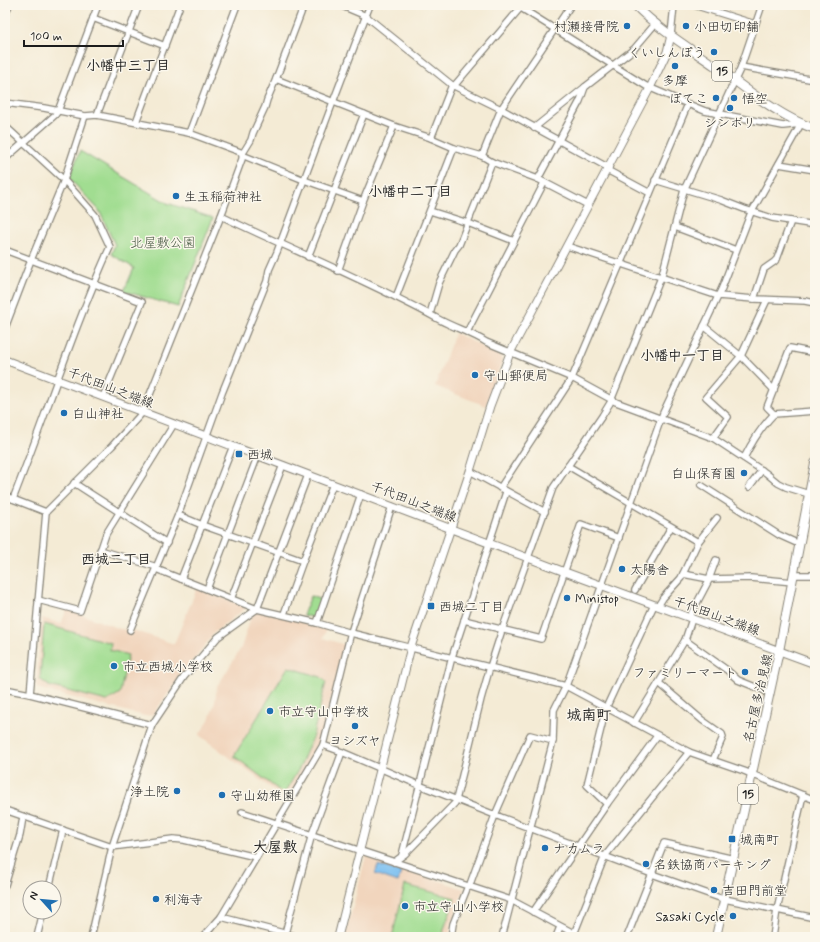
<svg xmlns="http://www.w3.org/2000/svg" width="820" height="942" font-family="Mynerve,'Klee One',sans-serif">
	<rect width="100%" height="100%" fill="#fbf7ec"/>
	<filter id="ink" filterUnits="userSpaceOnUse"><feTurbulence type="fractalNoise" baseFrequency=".025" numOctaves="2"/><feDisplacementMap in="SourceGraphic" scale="8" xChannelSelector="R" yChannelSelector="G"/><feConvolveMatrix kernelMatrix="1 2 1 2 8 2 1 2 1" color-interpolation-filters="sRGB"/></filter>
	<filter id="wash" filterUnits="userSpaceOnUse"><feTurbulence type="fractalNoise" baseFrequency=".012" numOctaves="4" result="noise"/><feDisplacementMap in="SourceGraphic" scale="16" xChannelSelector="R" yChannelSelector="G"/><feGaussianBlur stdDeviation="0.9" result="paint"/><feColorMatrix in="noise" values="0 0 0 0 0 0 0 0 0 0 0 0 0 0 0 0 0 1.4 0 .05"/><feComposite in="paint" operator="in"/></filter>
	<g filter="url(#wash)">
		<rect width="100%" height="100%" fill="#f4ebd5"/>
		<g fill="#f1d5bd">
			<path d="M455 333 500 355 502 361 486 406 435 386Z"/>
			<path d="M197 588 247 607 215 632 152 715 145 716 36 688 42 618 61 624 67 609 120 629 136 631 174 644Z"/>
			<path d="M259 610 327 628 323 638 345 645 320 741 287 800 199 735 209 720 215 702 217 687 241 648 252 614Z"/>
			<path d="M366 856 464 889 451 924 449 937H345Z"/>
		</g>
		<g fill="#a1dd91" stroke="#5e7c56">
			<path d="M80 151 167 203 213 218 178 307 124 291 134 268 111 254 115 245 99 210 69 178Z"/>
			<path d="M311 596 321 600 315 618 303 615Z"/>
			<path d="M44 624 111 643 110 650 128 655 120 693 107 701 49 686 40 679Z"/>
			<path d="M288 667 321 677 326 682 313 735 300 767 284 794 234 756Z"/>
			<path d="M405 885 455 898 444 929 443 937H392Z"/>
		</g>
		<path fill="#7abff1" stroke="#4b6e86" d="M378 865 401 872 398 882 375 874Z"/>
	</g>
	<g filter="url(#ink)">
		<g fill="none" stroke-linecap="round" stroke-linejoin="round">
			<defs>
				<g id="street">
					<path d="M340 5 366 16 452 85 501 109 609 168"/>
					<path d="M694 5 755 24"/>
					<path d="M93 18 165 46"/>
					<path d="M671 35 674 5"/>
					<path d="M741 67 815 80"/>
					<path d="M276 79 394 126 431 138 454 148 482 156 492 162 538 179 588 205"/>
					<path d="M454 86 522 6"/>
					<path d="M5 103 44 108 85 116 97 115 189 133 243 153"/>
					<path d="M97 115 139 5"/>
					<path d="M136 122 180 5"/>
					<path d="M5 126 64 180 95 215 110 247C73 329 46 415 13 499"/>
					<path d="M534 128 585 87"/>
					<path d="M189 133 237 5"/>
					<path d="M431 138 452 85"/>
					<path d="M242 155 304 180 363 201"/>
					<path d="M482 156 501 109 571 5"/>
					<path d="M5 159 55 115 58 111 98 5"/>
					<path d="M779 164 815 170"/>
					<path d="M607 170 650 193"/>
					<path d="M538 179 580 101 585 87 634 49 656 23"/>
					<path d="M655 180 721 200 744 209 772 218 815 225"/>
					<path d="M430 211 468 223 514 241"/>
					<path d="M221 216C294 251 369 281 440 320 455 328 472 333 486 342L572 378 616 402 713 438 766 473 778 483 786 487 809 494"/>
					<path d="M675 227 736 250"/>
					<path d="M567 246 718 296 754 299 805 301 815 303"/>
					<path d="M5 250 142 302 103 397"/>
					<path d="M308 257 364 114"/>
					<path d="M338 271 363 201 394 126"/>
					<path d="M396 297 454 148"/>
					<path d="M754 299 764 269 774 262 777 259 791 221"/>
					<path d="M430 314 439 283 455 250 459 245 492 162"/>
					<path d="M704 326 742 357 774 390"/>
					<path d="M5 328 31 260 64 180 85 116"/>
					<path d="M467 332 544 183"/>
					<path d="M774 414 767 407 790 348 815 353"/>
					<path d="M713 438 728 417 706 397 741 356 767 300"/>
					<path d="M744 458C752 442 761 427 774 414L815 411"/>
					<path d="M568 466 698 542"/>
					<path d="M470 471 545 512"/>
					<path d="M74 483 167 543"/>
					<path d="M701 485 779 535 799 544"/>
					<path d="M749 487 762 470"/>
					<path d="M500 488 572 378 688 104"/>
					<path d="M5 496 46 512"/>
					<path d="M178 515 202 525 303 561"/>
					<path d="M100 550 157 567"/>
					<path d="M156 569 257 609 317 623 355 634 566 686 689 752 744 771 815 800"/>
					<path d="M683 574 709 579 751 578 793 582"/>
					<path d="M794 575H815"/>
					<path d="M181 579 233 446"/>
					<path d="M207 589 258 455"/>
					<path d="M635 590 671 527"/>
					<path d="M231 599 283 465"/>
					<path d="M38 600 80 611 106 534 174 424"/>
					<path d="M658 606 663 598 681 578 698 542 717 518"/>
					<path d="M284 614 303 561 333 484"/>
					<path d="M689 618 708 582 716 560"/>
					<path d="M464 620 541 639 581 524 619 538"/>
					<path d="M317 623 361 494"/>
					<path d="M130 630 178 515 222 393 267 281 269 270 277 252 333 102 370 5"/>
					<path d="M685 640 727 670 738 680 770 693"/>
					<path d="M659 683 702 720 722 734 723 737 713 760"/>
					<path d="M5 689 30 694 152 725"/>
					<path d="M30 694 46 512 112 446 143 412 221 216 242 159 243 153 251 140 253 133 265 107 267 100 276 79 304 5"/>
					<path d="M634 723 685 640 692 619"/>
					<path d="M323 745 342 752 419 785 495 815 652 874 720 898 815 918"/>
					<path d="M607 804 587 785 606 708 654 605"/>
					<path d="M5 810 112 847 173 839 184 840 256 857"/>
					<path d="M242 812 511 900 581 937"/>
					<path d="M402 855 452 657 506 492"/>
					<path d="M394 862 405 854 455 803 456 800 481 699 490 667 502 630 553 488 602 416 610 403 662 275 684 190 741 67 762 5"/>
					<path d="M5 885 20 835 23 817"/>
					<path d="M469 887 495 815 530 735 553 741"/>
					<path d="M49 888 63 830"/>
					<path d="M533 912 607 804 657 736"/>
					<path d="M221 917 299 937"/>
					<path d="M574 934 605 856 689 752"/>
					<path d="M37 937 43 912"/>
					<path d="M91 937 112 847 152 725 184 677 218 637 257 609 308 475"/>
					<path d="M203 937 221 917 323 745 351 632 392 506"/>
					<path d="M284 937 312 834 342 752"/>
					<path d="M451 937 453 924 468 886"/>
					<path d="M502 937 553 741 554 710 566 686 663 413 722 288 750 215 801 124 783 126 705 111 688 104 646 86 521 8"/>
					<path d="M556 937 560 927"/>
					<path d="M627 937 664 843 734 859"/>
					<path d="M773 937 777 910 803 795"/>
				</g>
				<g id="secondary">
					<path d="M5 360 565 572 815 664"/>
					<path d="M338 937 411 647 470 471 490 406 510 353 650 88 667 52 671 35"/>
				</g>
				<g id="primary">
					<path d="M635 5C658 29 688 47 715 66 747 89 778 116 815 129"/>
					<path d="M5 12 8 5"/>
					<path d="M716 937 779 651 815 463"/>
				</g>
			</defs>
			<use href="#street" stroke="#888478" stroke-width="8"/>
			<use href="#secondary" stroke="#888478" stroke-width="9"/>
			<use href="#primary" stroke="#888478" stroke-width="10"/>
			<use href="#street" stroke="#fff" stroke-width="5.5"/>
			<use href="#secondary" stroke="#fff" stroke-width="7"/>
			<use href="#primary" stroke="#fff" stroke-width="8"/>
		</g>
	</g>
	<g fill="#1f6fb2" stroke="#fbf7ec" stroke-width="1.5">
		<circle cx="627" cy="26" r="4"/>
		<circle cx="686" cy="26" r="4"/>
		<circle cx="714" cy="52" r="4"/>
		<circle cx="675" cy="66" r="4"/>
		<circle cx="716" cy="98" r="4"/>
		<circle cx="734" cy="98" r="4"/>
		<circle cx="730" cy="108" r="4"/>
		<circle cx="176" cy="196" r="4"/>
		<circle cx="475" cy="375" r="4"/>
		<circle cx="64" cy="413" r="4"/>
		<rect x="235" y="450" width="8" height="8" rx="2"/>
		<circle cx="744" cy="473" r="4"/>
		<circle cx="622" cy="569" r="4"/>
		<circle cx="567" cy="598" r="4"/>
		<rect x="427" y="602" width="8" height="8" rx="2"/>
		<circle cx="114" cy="666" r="4"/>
		<circle cx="745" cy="672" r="4"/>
		<circle cx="270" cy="711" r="4"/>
		<circle cx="355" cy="726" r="4"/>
		<circle cx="177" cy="791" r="4"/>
		<circle cx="222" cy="795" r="4"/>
		<rect x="728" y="835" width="8" height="8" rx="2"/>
		<circle cx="545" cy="848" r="4"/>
		<circle cx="646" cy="864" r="4"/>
		<circle cx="714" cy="890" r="4"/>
		<circle cx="156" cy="899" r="4"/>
		<circle cx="405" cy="906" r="4"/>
		<circle cx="733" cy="916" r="4"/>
	</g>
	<g text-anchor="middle" stroke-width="3" stroke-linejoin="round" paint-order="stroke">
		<g fill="#fbf7ec" stroke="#5f5e5a" stroke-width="1">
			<rect x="712" y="61" width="20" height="20" rx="3"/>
			<rect x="738" y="784" width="20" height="20" rx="3"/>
		</g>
		<g font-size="12" font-weight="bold" fill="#1c1c1c">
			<text x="722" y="75">15</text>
			<text x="748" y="798">15</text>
		</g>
		<g font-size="13" fill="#1c1c1c" stroke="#fbf7ec" text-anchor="start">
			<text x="619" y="31" text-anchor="end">村瀬接骨院</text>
			<text x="694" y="31">小田切印舗</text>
			<text x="706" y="57" text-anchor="end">くいしんぼう</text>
			<text x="675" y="85" text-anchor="middle">多摩</text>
			<text x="708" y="103" text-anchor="end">ぼてこ</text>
			<text x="742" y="103">悟空</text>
			<text x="730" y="127" text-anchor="middle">シンボリ</text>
			<text x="184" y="201">生玉稲荷神社</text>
			<text x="483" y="380">守山郵便局</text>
			<text x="72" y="418">白山神社</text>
			<text x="247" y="459">西城</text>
			<text x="736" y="478" text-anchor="end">白山保育園</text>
			<text x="630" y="574">太陽舎</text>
			<text x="575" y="603">Ministop</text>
			<text x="439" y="611">西城二丁目</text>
			<text x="122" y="671">市立西城小学校</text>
			<text x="737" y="677" text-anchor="end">ファミリーマート</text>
			<text x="278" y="716">市立守山中学校</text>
			<text x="355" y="745" text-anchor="middle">ヨシズヤ</text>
			<text x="169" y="796" text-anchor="end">浄土院</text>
			<text x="230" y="800">守山幼稚園</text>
			<text x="740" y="844">城南町</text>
			<text x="553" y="853">ナカムラ</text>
			<text x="654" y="869">名鉄協商パーキング</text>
			<text x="722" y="895">吉田門前堂</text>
			<text x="164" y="904">利海寺</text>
			<text x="413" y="911">市立守山小学校</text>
			<text x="725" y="921" text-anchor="end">Sasaki Cycle</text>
		</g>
		<g font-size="13" fill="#44563f" stroke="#fbf7ec">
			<text x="163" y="247">北屋敷公園</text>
		</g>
		<g font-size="13" fill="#1c1c1c" stroke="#fbf7ec">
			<text transform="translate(111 387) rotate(21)" y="5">千代田山之端線</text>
			<text transform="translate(414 501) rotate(21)" y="5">千代田山之端線</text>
			<text transform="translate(717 615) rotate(20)" y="5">千代田山之端線</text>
			<text transform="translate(757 698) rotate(-77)" y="5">名古屋多治見線</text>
		</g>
		<g font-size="14" font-weight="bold" fill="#1c1c1c" stroke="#fbf7ec">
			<text x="128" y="70">小幡中三丁目</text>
			<text x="410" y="196">小幡中二丁目</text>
			<text x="682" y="360">小幡中一丁目</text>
			<text x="116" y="564">西城二丁目</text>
		</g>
		<g font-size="15" font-weight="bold" fill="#1c1c1c" stroke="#fbf7ec">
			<text x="589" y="720">城南町</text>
			<text x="275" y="852">大屋敷</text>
		</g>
	</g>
	<rect width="820" height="942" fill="none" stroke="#fbf7ec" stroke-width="20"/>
	<g transform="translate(42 900) rotate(297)"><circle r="19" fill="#fbf7ec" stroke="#a29f99"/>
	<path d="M0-3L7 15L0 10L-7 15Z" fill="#1f6fb2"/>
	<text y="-6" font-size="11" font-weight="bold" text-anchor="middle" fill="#1c1c1c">N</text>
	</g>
	<path d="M24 40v6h99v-6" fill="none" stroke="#1c1c1c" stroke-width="2"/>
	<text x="30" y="40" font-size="12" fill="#1c1c1c" stroke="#fbf7ec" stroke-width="3" paint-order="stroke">100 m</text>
</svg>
